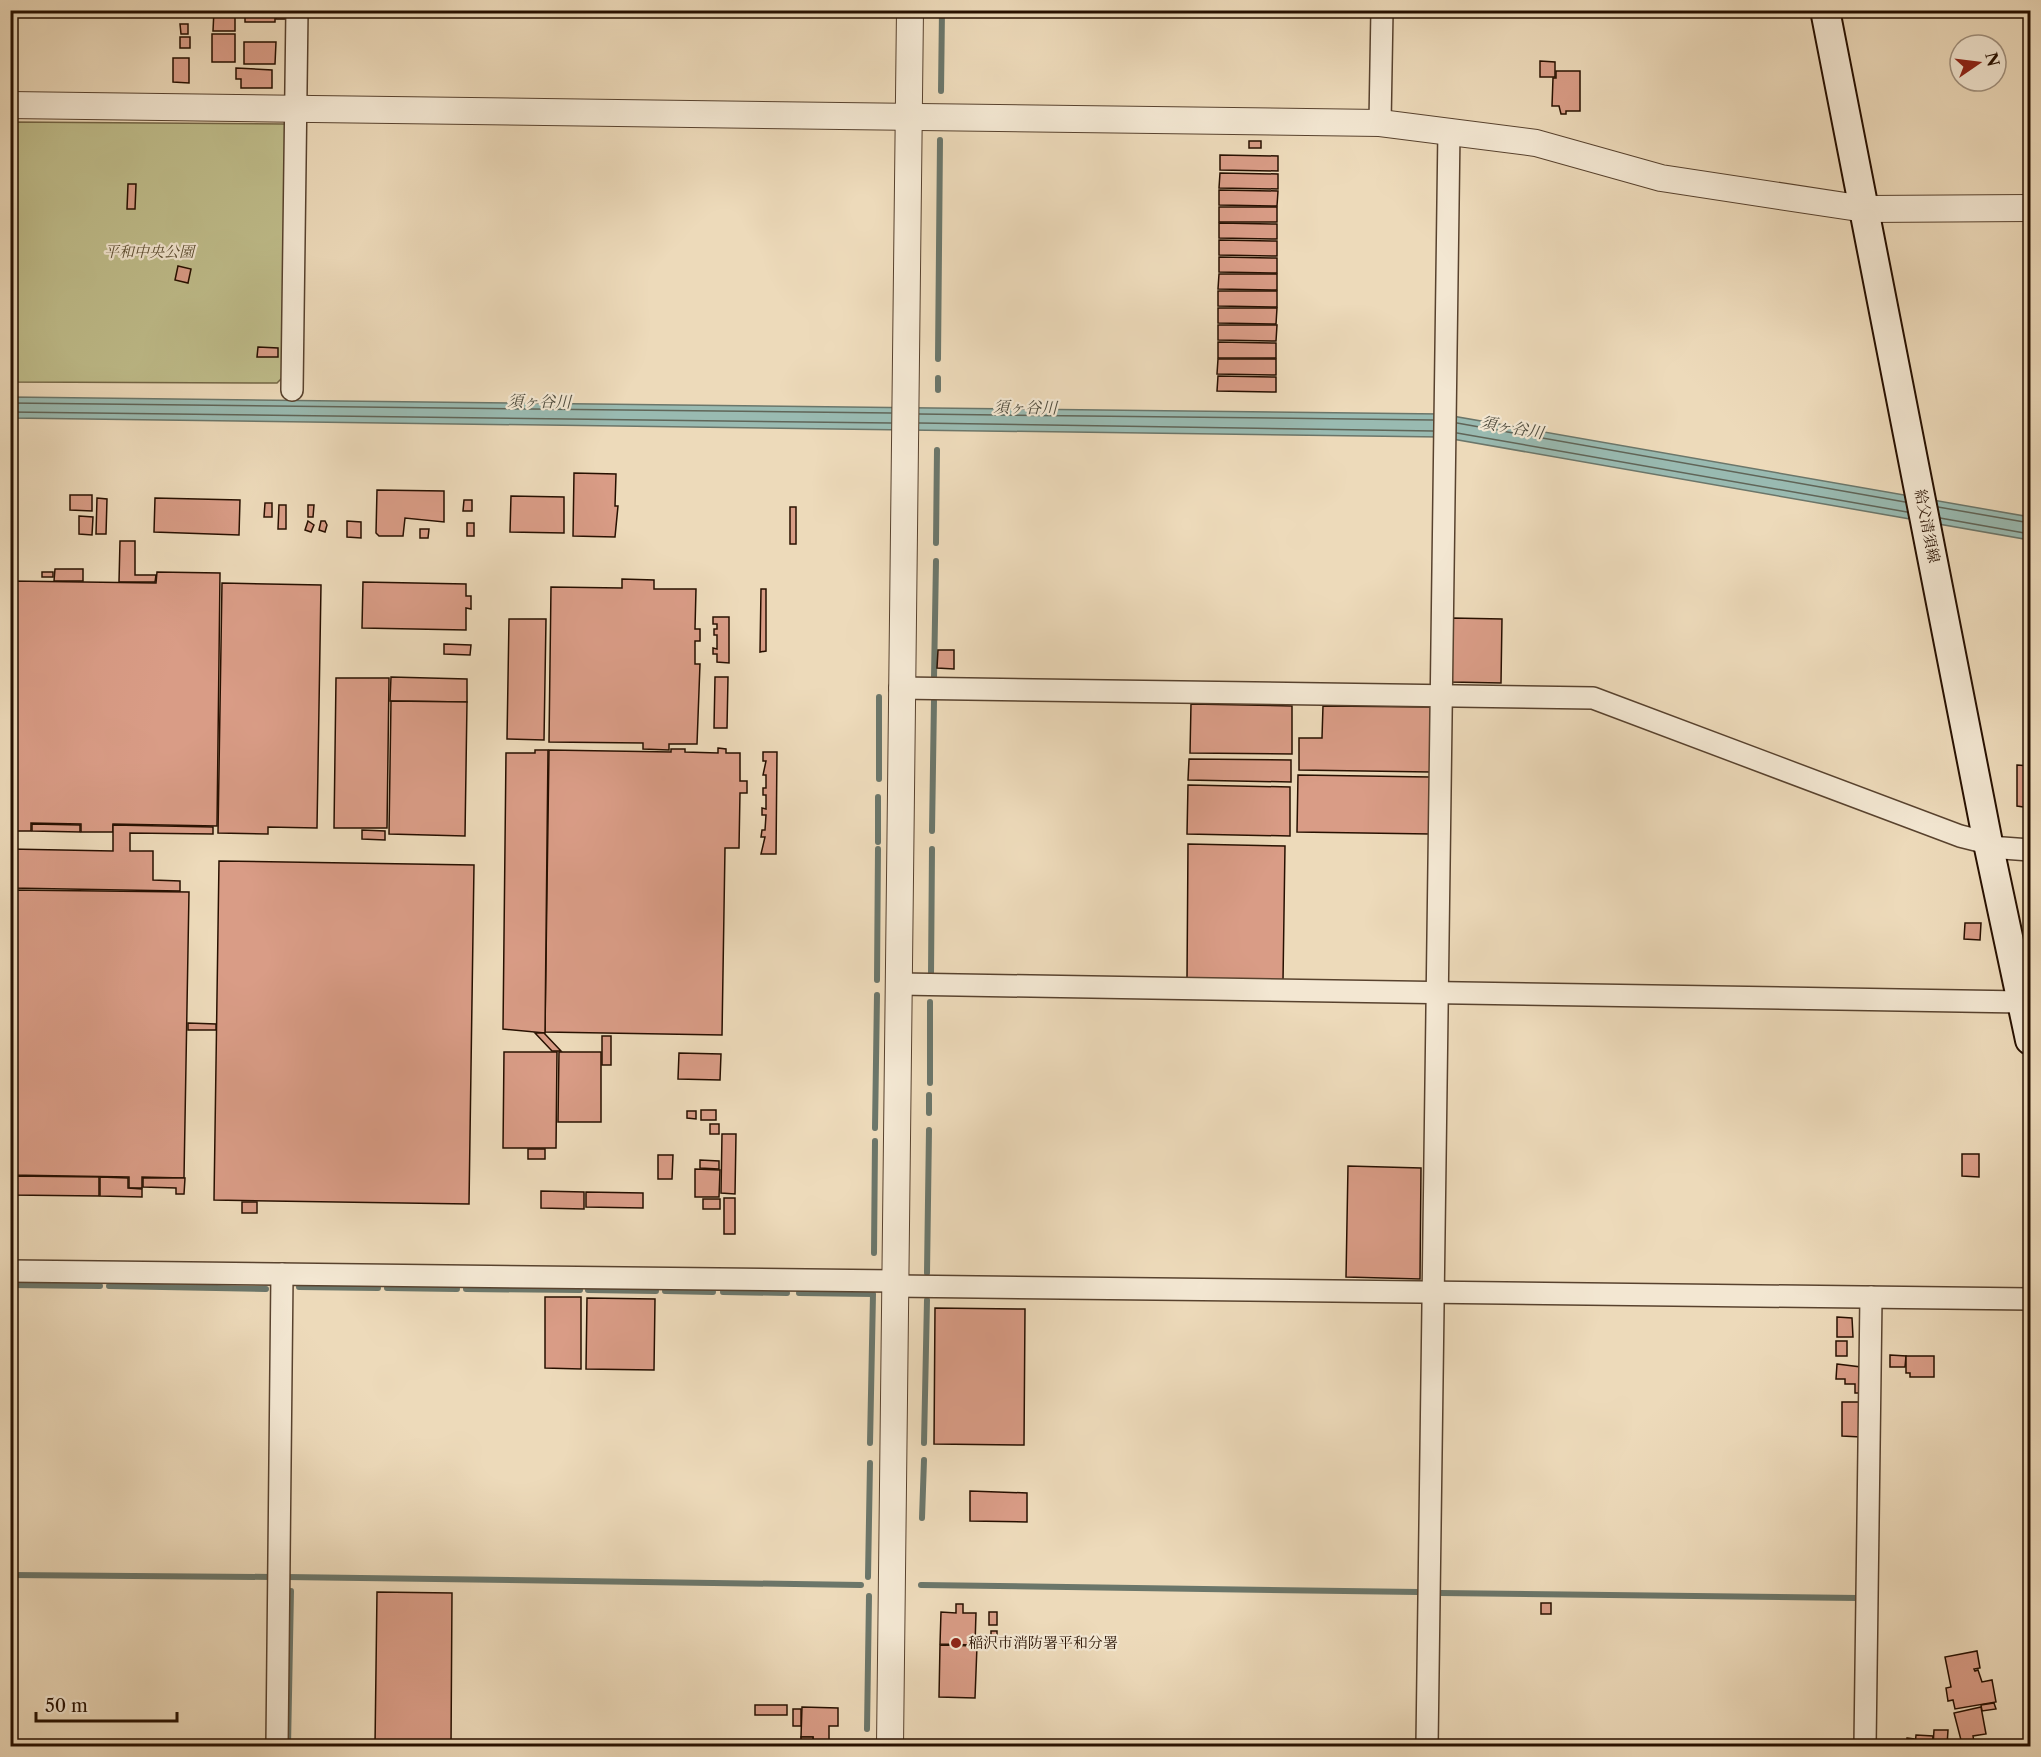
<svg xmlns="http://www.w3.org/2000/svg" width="2041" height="1757" font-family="'Libre Caslon Text','Noto Serif JP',serif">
	<rect width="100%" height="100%" fill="#eddaba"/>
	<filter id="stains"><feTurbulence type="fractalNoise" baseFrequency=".00333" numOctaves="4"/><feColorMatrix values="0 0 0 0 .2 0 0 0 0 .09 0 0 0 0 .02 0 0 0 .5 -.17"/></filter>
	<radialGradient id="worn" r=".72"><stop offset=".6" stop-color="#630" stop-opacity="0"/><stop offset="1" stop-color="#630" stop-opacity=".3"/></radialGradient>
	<path fill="#bfbd8b" stroke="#736646" stroke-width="1.5" d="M11 122 284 124 288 128 284 376 277 383 11 382Z"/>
	<path fill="#99bab1" stroke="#6b766a" stroke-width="1.5" d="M11 397 1441 414 2030 517V540L1441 437 11 418Z"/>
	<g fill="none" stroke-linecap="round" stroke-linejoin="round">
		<g stroke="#606558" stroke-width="1.5">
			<path d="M10 403 891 413"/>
			<path d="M10 412 891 423"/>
			<path d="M919 414 1433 420"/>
			<path d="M919 423 1433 431"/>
			<path d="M1457 423 1905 502"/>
			<path d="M1457 433 1907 512"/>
			<path d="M1938 507 2030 523"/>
			<path d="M1940 518 2030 534"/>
		</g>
		<g stroke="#6b766a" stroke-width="6">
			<path d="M941 91 942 10"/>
			<path d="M938 359 940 140"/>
			<path d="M938 390V378"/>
			<path d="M936 543 937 450"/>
			<path d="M934 678 936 561"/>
			<path d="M879 779V697"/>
			<path d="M932 831 934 701"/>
			<path d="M878 842V797"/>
			<path d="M931 974 932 849"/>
			<path d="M877 980 878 849"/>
			<path d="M930 1083V1002"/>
			<path d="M929 1113V1095"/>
			<path d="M875 1128 877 995"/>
			<path d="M874 1253 875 1141"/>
			<path d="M927 1273 929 1130"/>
			<path d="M10 1285 100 1286"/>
			<path d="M109 1286 266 1289"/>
			<path d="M299 1287 378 1288"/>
			<path d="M387 1288 457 1289"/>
			<path d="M466 1289 580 1290"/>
			<path d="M588 1290 656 1291"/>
			<path d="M665 1291 713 1292"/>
			<path d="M723 1292 787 1293"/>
			<path d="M799 1293 873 1294 870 1443"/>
			<path d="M924 1443 927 1300"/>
			<path d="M922 1518 924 1460"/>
			<path d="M10 1575 271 1577"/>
			<path d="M286 1577 861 1585"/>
			<path d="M868 1577 870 1463"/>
			<path d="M921 1585 1419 1592"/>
			<path d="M1440 1593 1858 1598"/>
			<path d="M867 1729 869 1596"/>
			<path d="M288 1746 291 1591"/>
		</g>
	</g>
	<g fill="#d99c86" stroke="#271000" stroke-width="1.5">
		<path d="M214 10H235V31H213Z"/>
		<path d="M245 10 275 11V22H245Z"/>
		<rect x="276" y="10" width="12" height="9"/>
		<path d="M180 24H188V34H181Z"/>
		<rect x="212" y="34" width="23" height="28"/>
		<rect x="180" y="37" width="10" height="11"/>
		<path d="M244 42H276L275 64H244Z"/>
		<path d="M173 58H189V83L173 82Z"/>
		<path d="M1540 61 1555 62V77H1540Z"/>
		<path d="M236 68 272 70V88H241V79H236Z"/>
		<path d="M1556 71H1580V111H1566V114H1561L1559 106H1552L1553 78H1556Z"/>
		<rect x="1249" y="141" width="12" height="7"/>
		<path d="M1220 155 1278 156V171L1220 170Z"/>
		<path d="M1220 173 1278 174V189L1219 188Z"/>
		<path d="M128 184H136L135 209H127Z"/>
		<path d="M1219 190 1278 191 1277 206 1219 205Z"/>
		<rect x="1219" y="207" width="58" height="15"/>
		<path d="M1219 223 1277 224V239L1219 238Z"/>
		<path d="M1219 240 1277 241V256L1219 255Z"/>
		<path d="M1219 257 1277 258V273L1219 272Z"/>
		<path d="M178 266 191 269 188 283 175 280Z"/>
		<path d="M1219 274H1277V290L1218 289Z"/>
		<path d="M1218 291H1277V307L1218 306Z"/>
		<path d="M1218 308H1277L1276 324 1218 323Z"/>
		<path d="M1218 325H1277L1276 341 1218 340Z"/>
		<path d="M1218 342 1276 343V358H1218Z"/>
		<path d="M258 347 278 348V357H257Z"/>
		<path d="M1218 359H1276V375L1217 374Z"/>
		<path d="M1218 376 1276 377V392L1217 391Z"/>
		<path d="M574 473 616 474 615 506H618L615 537 573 536Z"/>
		<path d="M377 490 444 491V522L405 518 403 536H379L376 533Z"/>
		<path d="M70 495H92V511L70 510Z"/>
		<path d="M511 496 564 497V533L510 532Z"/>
		<path d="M97 498 107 499 106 534H96Z"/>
		<path d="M155 498 240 500 239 535 154 532Z"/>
		<path d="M464 500H472V511H463Z"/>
		<path d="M265 503H272V517H264Z"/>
		<path d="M279 505H286V529H278Z"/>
		<path d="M308 505H314L313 517H308Z"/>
		<rect x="790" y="507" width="6" height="37"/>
		<path d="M79 516 93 517 92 535 79 534Z"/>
		<path d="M308 521 314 525 311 532 305 530Z"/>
		<path d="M321 521H325L327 525 325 532 319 530Z"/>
		<path d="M347 521 361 522V538L347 537Z"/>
		<rect x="467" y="523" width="7" height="13"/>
		<path d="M420 529H429L428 538H420Z"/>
		<path d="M120 541H135V575H156L155 582H119Z"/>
		<path d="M55 569H83V581H54Z"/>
		<rect x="42" y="572" width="11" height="5"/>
		<path d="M157 572 220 573 217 826 113 824V832H81V824L31 823V831H10V581L156 583Z"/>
		<path d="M622 579 654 580V589H696L695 629H700V641H695V664H700L697 744H669V750L643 749V743L549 742 551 587 622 588Z"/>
		<path d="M363 582 466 584V596H471V609L466 608V630L362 628Z"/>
		<path d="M222 583 321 585 317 828 268 827V834L218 833Z"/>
		<path d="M761 589H766V651L760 652Z"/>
		<path d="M713 617H729V663L717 662V654H713V648L717 649V635H714V629H717V624H713Z"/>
		<path d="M1452 618 1502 619 1501 683 1451 682Z"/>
		<path d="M509 619H546L544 740 507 739Z"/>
		<path d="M444 644 471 645 470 655 444 654Z"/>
		<path d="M938 650H954V669L937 668Z"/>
		<path d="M391 677 467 679V702L390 701Z"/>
		<path d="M715 677H728L727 728H714Z"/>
		<path d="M336 678H389L387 828H334Z"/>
		<path d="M391 701 467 702 465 836 389 834Z"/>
		<path d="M1191 704 1292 706V754L1190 753Z"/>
		<path d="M1323 706 1431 707 1430 772 1299 770V738H1322Z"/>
		<path d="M718 748 726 749V753H740V781H747V793H740L739 848H725L722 1035 545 1032 549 750 671 752V749H685V752L718 753Z"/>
		<path d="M535 750H548L545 1033 503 1029 506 753H535Z"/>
		<path d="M763 752H777L776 854H761L765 837H761L762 830H765L766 815H762V808L766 809V795H763V788H766V775H763L766 761H763Z"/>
		<path d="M1189 759 1291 760V782L1188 780Z"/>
		<path d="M2017 765 2030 766V808L2017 806Z"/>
		<path d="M1298 775 1430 777V834L1297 832Z"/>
		<path d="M1188 785 1290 787V836L1187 834Z"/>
		<path d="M32 824 80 825V832L32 831Z"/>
		<path d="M113 825 213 827V834L130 833V851H153V880L180 881V891L10 888V849L113 851Z"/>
		<path d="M362 830 385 831V840L362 839Z"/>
		<path d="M1188 844 1285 846 1283 981 1187 979Z"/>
		<path d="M219 861 474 865 469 1204 214 1200Z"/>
		<path d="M10 890 189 892 184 1178 142 1177V1188H129V1177L10 1175Z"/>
		<path d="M1965 923H1981L1980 940 1964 939Z"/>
		<path d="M188 1023 216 1024V1030H188Z"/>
		<path d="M535 1033H544L561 1051H552Z"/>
		<rect x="602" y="1036" width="9" height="29"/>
		<path d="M504 1052H557L556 1148H503Z"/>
		<path d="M559 1052H601V1122H558Z"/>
		<path d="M679 1053 721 1054 720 1080 678 1079Z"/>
		<rect x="701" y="1110" width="15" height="10"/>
		<path d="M687 1111H696V1119L687 1118Z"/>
		<rect x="710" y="1124" width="9" height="10"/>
		<path d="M722 1134H736L735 1194 721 1193Z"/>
		<rect x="528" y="1149" width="17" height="10"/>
		<path d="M1962 1154H1979V1177L1962 1176Z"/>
		<path d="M658 1155H673L672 1179H658Z"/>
		<path d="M700 1160 719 1161V1169L700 1168Z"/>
		<path d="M1348 1166 1421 1168 1420 1279 1346 1277Z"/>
		<path d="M695 1169 720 1170 719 1197H695Z"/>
		<path d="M10 1176 99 1177V1196L10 1195Z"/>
		<path d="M100 1177 128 1178V1188L142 1189V1197L100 1196Z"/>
		<path d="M143 1178H185L184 1194H176V1188L143 1187Z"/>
		<path d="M541 1191 584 1192V1209L541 1208Z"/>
		<path d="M586 1192 643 1193V1208L586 1207Z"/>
		<rect x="724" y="1198" width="11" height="36"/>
		<rect x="703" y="1199" width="17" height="10"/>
		<rect x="242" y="1202" width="15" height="11"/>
		<path d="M545 1297H581V1369L545 1368Z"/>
		<path d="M587 1298 655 1299 654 1370 586 1369Z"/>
		<path d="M935 1308 1025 1309 1024 1445 934 1444Z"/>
		<path d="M1837 1317 1852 1318 1853 1337H1837Z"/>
		<rect x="1836" y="1341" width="11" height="15"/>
		<path d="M1890 1355 1906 1356 1905 1367H1890Z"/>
		<path d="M1906 1356H1934V1377H1910V1373H1906Z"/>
		<path d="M1837 1364 1861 1367 1860 1393H1855V1384H1845V1379H1836Z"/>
		<path d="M1842 1402H1861V1437L1842 1436Z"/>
		<path d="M2026 1466H2030V1508H2025Z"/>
		<path d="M970 1491 1027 1493V1522L970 1521Z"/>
		<path d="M377 1592 452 1593 451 1746H375Z"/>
		<rect x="1541" y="1603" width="10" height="11"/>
		<path d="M956 1604H963V1613H976L975 1645 940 1644 941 1612 956 1613Z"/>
		<rect x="989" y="1612" width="8" height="13"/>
		<rect x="991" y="1631" width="6" height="10"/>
		<path d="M940 1645 977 1646 975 1698 939 1697Z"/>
		<path d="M1977 1651 1980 1668 1974 1669 1975 1671 1978 1670 1982 1682 1992 1680 1996 1702 1955 1709 1953 1700 1948 1701 1946 1688 1951 1687 1945 1657Z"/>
		<path d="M1994 1703 1996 1709 1982 1711 1981 1705Z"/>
		<rect x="755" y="1705" width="32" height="10"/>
		<path d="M802 1707 838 1708V1726H829V1744L817 1746V1744H813V1737H801Z"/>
		<path d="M1981 1707 1986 1734 1973 1736 1974 1742 1962 1744 1954 1713Z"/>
		<rect x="793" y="1709" width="8" height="17"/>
		<path d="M1934 1730H1948L1947 1746H1933Z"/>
		<path d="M1916 1735 1933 1736 1932 1746H1915Z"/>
		<path d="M801 1737H813V1741H809V1745H801Z"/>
		<path d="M1907 1738 1914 1739V1746H1906Z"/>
		<rect x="589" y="1740" width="31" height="6"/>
		<path d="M937 1741 996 1743V1746H937Z"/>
	</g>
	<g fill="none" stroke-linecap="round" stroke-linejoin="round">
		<defs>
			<g id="minor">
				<path d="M1380 123 1382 10"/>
				<path d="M292 390 297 10"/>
				<path d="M900 688 1593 698 1960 836 1988 843"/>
				<path d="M1989 847 2030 850"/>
				<path d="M900 984 2022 1002"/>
				<path d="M10 1271 895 1281"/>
				<path d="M895 1286 2030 1299"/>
				<path d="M277 1746 282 1274"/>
				<path d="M1427 1746 1449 130"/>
				<path d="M1865 1746 1871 1297"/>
			</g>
			<g id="tertiary">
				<path d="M10 105 1380 123 1536 143 1661 178 1865 209 2030 208"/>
				<path d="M890 1746C896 1168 903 589 910 10"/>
			</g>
			<path id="secondary" d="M1825 10 1988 843 2030 1040"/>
		</defs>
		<use href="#minor" stroke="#58422e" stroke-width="24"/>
		<use href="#tertiary" stroke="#58422e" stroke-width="28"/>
		<use href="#secondary" stroke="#271000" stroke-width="32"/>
		<use href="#minor" stroke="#f3e7d2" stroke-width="21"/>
		<use href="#tertiary" stroke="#f3e7d2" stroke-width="26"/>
		<use href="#secondary" stroke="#f3e7d2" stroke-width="28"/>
	</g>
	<circle fill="#8f2418" stroke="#f3e7d2" stroke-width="2" cx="956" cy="1643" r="6"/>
	<g text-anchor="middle" stroke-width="4.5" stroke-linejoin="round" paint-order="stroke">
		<g font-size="15" font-style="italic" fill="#5c4d31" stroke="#f3e7d2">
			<text x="149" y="257">平和中央公園</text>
		</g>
		<g font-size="15" fill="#271000" stroke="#f3e7d2">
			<text transform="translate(1927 526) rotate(79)" y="5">給父清須線</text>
		</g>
		<g font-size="15" fill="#271000" stroke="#f3e7d2" text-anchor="start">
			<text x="968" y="1648">稲沢市消防署平和分署</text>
		</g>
		<g font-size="16" font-style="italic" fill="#4f4c3e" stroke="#f3e7d2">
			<text transform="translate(539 401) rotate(1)" y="6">須ヶ谷川</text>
			<text transform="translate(1025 407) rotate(1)" y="6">須ヶ谷川</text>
			<text transform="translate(1512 427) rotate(10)" y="6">須ヶ谷川</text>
		</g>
	</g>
	<rect width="2041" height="1757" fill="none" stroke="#eddaba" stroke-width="36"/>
	<rect x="12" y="12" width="2017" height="1733" fill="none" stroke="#271000" stroke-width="3"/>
	<rect x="18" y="18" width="2005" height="1721" fill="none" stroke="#271000" stroke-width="1.5"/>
	<g transform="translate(1978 63) rotate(76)"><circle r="28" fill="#f3e7d2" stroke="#a1917e" stroke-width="1.5"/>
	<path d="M0-4.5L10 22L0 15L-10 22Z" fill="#8f2418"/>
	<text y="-9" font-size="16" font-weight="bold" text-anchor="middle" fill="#271000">N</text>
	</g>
	<path d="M36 1712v9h141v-9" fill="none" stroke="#271000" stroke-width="3"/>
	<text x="45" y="1712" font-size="18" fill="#271000" stroke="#f3e7d2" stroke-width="4.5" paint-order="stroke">50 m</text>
	<rect width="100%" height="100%" filter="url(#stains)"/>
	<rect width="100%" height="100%" fill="url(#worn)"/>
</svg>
